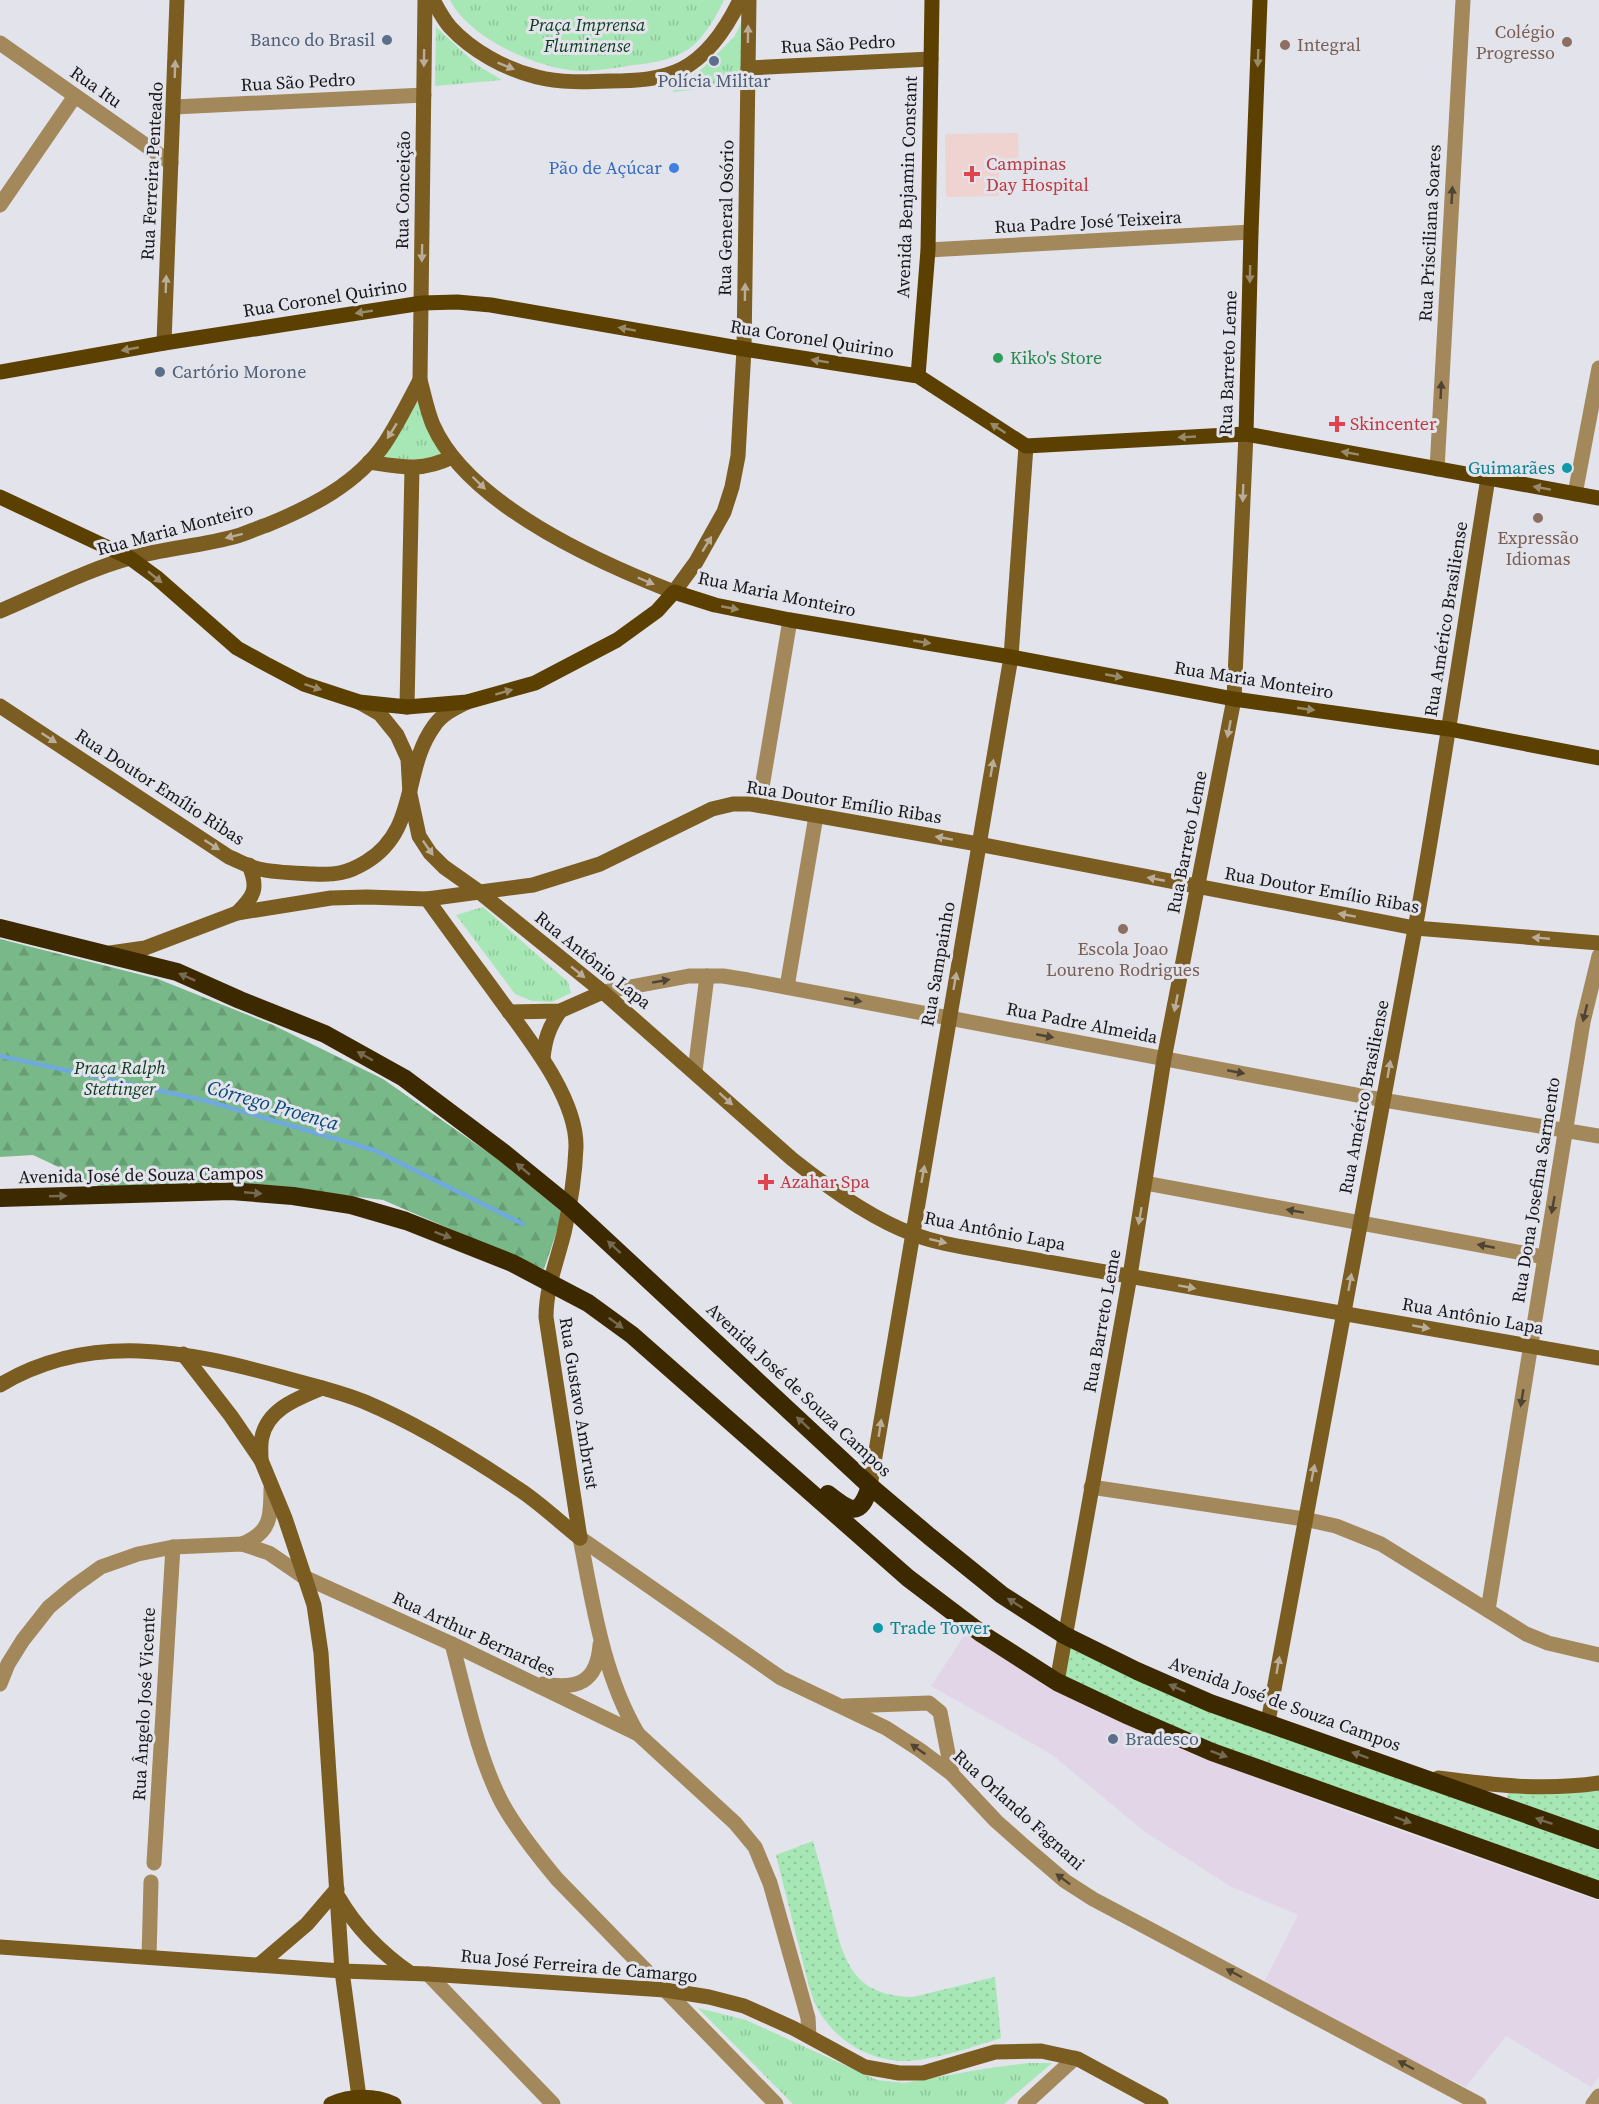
<svg xmlns="http://www.w3.org/2000/svg" width="1599" height="2104" font-family="'Source Serif 4',serif">
	<defs>
		<pattern id="grass-tufts" width="24" height="20" patternUnits="userSpaceOnUse" patternTransform="scale(1.5)"><rect width="24" height="20" fill="#a7e7b5"/><path d="M3 7l-1-3M5 7V3M7 7l1-3M15 17l-1-3M17 17v-4M19 17l1-3" fill="none" stroke="#8fc59b"/></pattern>
		<pattern id="forest-firs" width="22" height="20" patternUnits="userSpaceOnUse" patternTransform="scale(1.5)"><rect width="22" height="20" fill="#79b989"/><path d="M5 1l3.5 6h-7zM16 11l3.5 6h-7z" fill="#689e76"/></pattern>
		<pattern id="garden-dots" width="8" height="8" patternUnits="userSpaceOnUse" patternTransform="scale(1.5)"><rect width="8" height="8" fill="#a7e7b5"/><path d="M2 2h.1M6 6h.1" fill="none" stroke="#8fc59b" stroke-width="1.8" stroke-linecap="round"/></pattern>
	</defs>
	<rect width="100%" height="100%" fill="#e3e3eb"/>
	<path fill="#e2d5e8" d="M966 1633 1208 1759 1364 1818 1599 1901V2077L1591 2087 1506 2036 1466 2087 1261 1988 1298 1915 1230 1886 1145 1832 1051 1754 931 1686Z"/>
	<path fill="#eed3d1" d="M1018 133 1019 163 999 164V196L946 197 945 134Z"/>
	<g fill="url(#grass-tufts)">
		<path d="M450 0H724C717 15 704 38 690 48 673 60 653 63 633 65 613 68 589 73 569 70 529 64 469 37 450 0Z"/>
		<path d="M747 12 740 85 672 92 704 67 734 37Z"/>
		<path d="M436 27 477 65 502 80 435 86Z"/>
		<path d="M418 401 442 453C423 463 404 459 384 457Z"/>
		<path d="M483 907 568 982 571 993 552 1002 532 1001 515 994 456 915Z"/>
		<path d="M698 2008 746 2020 877 2080 904 2083 983 2069 1028 2063H1052L1004 2104H793Z"/>
	</g>
	<path fill="url(#forest-firs)" d="M0 939 158 979 273 1025 383 1079 496 1158 563 1213 544 1269 383 1200 243 1183 101 1187 33 1155 0 1157Z"/>
	<g fill="url(#garden-dots)">
		<path d="M1069 1645 1599 1846V1883L1206 1742 1063 1679Z"/>
		<path d="M1599 1786V1831L1506 1802 1508 1792Z"/>
		<path d="M813 1841C820 1865 826 1889 832 1913 844 1962 853 1996 913 1997L995 1977 1001 2038C972 2047 939 2059 908 2061 868 2062 830 2038 814 2001 806 1981 803 1959 797 1939 790 1911 783 1883 776 1855Z"/>
	</g>
	<g fill="none" stroke-linecap="round" stroke-linejoin="round">
		<path stroke="#70a9dd" stroke-width="4.5" d="M0 1056 207 1101 374 1150 523 1224"/>
		<g stroke="#a2885a" stroke-width="15">
			<path d="M0 43 171 163"/>
			<path d="M174 107 424 95"/>
			<path d="M0 205 75 96"/>
			<path d="M928 250 1251 232"/>
			<path d="M1437 469 1463 0"/>
			<path d="M1575 494 1599 368"/>
			<path d="M759 805 790 620"/>
			<path d="M787 987 816 816"/>
			<path d="M603 992 689 976H723L748 980 1383 1100 1599 1136"/>
			<path d="M695 1071 707 976"/>
			<path d="M1145 1183 1544 1257"/>
			<path d="M1091 1487 1304 1519 1336 1526 1381 1544 1526 1634 1548 1643 1599 1655"/>
			<path d="M580 1538 781 1678 886 1728 920 1750 952 1774 996 1821 1023 1845 1065 1881 1093 1899 1479 2104"/>
			<path d="M580 1538C593 1604 603 1675 638 1734"/>
			<path d="M242 1544C271 1533 271 1516 271 1488"/>
			<path d="M1488 1610 1583 1022 1599 956"/>
			<path d="M452 1644C466 1695 477 1754 501 1801 516 1829 537 1855 557 1879L776 2104"/>
			<path d="M0 1684 8 1664 23 1640 49 1607 73 1587 101 1567 138 1554 173 1547 242 1544 269 1553 304 1577 452 1644 638 1734 735 1823 755 1847 770 1883 808 2018 809 2036"/>
			<path d="M543 1684C578 1690 597 1682 600 1645"/>
			<path d="M845 1706 929 1703 940 1712 952 1774"/>
			<path d="M154 1863 173 1547"/>
			<path d="M149 1957 151 1882"/>
			<path d="M428 1974 553 2104"/>
			<path d="M1025 2104 1075 2058"/>
			<path d="M1593 2104 1599 2096"/>
		</g>
		<g stroke="#7b5c21" stroke-width="15">
			<path d="M425 0 420 380C424 394 427 411 433 425 468 504 597 562 674 592L696 562 724 512 732 487 738 456 744 349 749 0"/>
			<path d="M433 0C438 9 443 19 450 27 472 51 505 69 537 77 560 83 586 82 610 81 634 81 660 80 682 69 709 55 727 27 740 0"/>
			<path d="M748 68 931 59"/>
			<path d="M164 343 177 0"/>
			<path d="M369 462C401 467 422 472 452 457"/>
			<path d="M0 611C43 593 86 570 130 558 165 548 202 546 237 536 247 533 257 528 267 525 311 507 357 484 385 443 398 423 409 401 420 380"/>
			<path d="M359 702 380 714 397 735 408 759 410 794 419 836 430 853 444 867 478 891 603 992 792 1159C826 1186 871 1219 913 1234 941 1245 973 1248 1002 1254L1599 1358"/>
			<path d="M0 706 229 857C239 861 249 867 259 869 277 873 296 873 314 874 336 875 348 873 366 862 419 830 402 770 434 726 442 714 455 708 467 702"/>
			<path d="M407 707 412 468"/>
			<path d="M427 899C449 930 472 961 494 991 523 1032 577 1095 576 1147 575 1175 570 1206 564 1233 557 1261 546 1288 546 1317L580 1538"/>
			<path d="M237 913C254 896 259 889 249 865"/>
			<path d="M110 953 145 948 237 913 331 898 367 897 427 899 533 885 600 864 712 809 733 804H751L978 844 1415 928 1599 943"/>
			<path d="M509 1012 560 1011 603 992"/>
			<path d="M543 1058C545 1039 549 1027 560 1011"/>
			<path d="M183 1354 231 1416 261 1460 285 1518 314 1605 321 1653 342 1971 359 2097"/>
			<path d="M0 1385C90 1331 187 1351 282 1377 310 1385 339 1391 365 1402 417 1424 476 1460 523 1492 543 1506 561 1523 580 1538"/>
			<path d="M261 1460C261 1453 260 1444 262 1437 268 1408 299 1398 322 1388"/>
			<path d="M870 1486 1011 657 1026 446"/>
			<path d="M1057 1682 1130 1276 1164 1059 1234 699 1246 434"/>
			<path d="M1268 1722C1315 1458 1367 1194 1415 929 1442 779 1464 628 1488 478"/>
			<path d="M1438 1778C1492 1785 1544 1791 1599 1783"/>
			<path d="M339 1898C357 1929 380 1952 410 1973"/>
			<path d="M0 1947 342 1971 428 1974 665 1990 709 1997 744 2006 793 2028 865 2067 899 2073H923L995 2052 1041 2051 1078 2059 1161 2104"/>
			<path d="M259 1965 307 1924 337 1889"/>
		</g>
		<g stroke="#5b4001" stroke-width="15">
			<path d="M0 372 164 343 422 303 457 302 491 305 744 349 918 376 1026 446 1246 434 1599 498"/>
			<path d="M918 376 928 250 932 0"/>
			<path d="M1246 434 1251 232 1260 0"/>
			<path d="M0 497 130 558 156 577 237 648 266 664 304 684 359 702 407 707 467 702 535 683 617 640 657 611 674 592 715 605 790 620 1011 657 1234 699 1449 729 1599 758"/>
			<path d="M331 2104C351 2095 375 2095 394 2104"/>
		</g>
		<g stroke="#3d2900" stroke-width="18">
			<path d="M0 928 177 972 240 1000 325 1034 404 1078 504 1153 569 1206 870 1486 929 1536 1002 1595 1064 1635 1137 1671 1210 1703 1599 1840"/>
			<path d="M0 1198 231 1191 293 1196 351 1205 406 1221 512 1263 588 1303 632 1335 908 1578 982 1634 1057 1682 1129 1716 1212 1752 1599 1890"/>
			<path d="M828 1494C851 1512 860 1518 870 1486"/>
		</g>
	</g>
	<defs><path id="oneway-solid" d="M-6-.8H1V-3.2L6.5 0L1 3.2V.8H-6Z" transform="scale(1.5)"/></defs>
	<g fill="#b9ad9a">
		<use href="#oneway-solid" transform="translate(748 34) rotate(-89)"/>
		<use href="#oneway-solid" transform="translate(424 58) rotate(91)"/>
		<use href="#oneway-solid" transform="translate(506 66) rotate(22)"/>
		<use href="#oneway-solid" transform="translate(175 69) rotate(-88)"/>
		<use href="#oneway-solid" transform="translate(422 253) rotate(91)"/>
		<use href="#oneway-solid" transform="translate(166 284) rotate(-88)"/>
		<use href="#oneway-solid" transform="translate(745 292) rotate(-89)"/>
		<use href="#oneway-solid" transform="translate(392 431) rotate(122)"/>
		<use href="#oneway-solid" transform="translate(479 483) rotate(44)"/>
		<use href="#oneway-solid" transform="translate(1243 493) rotate(92)"/>
		<use href="#oneway-solid" transform="translate(234 536) rotate(166)"/>
		<use href="#oneway-solid" transform="translate(707 544) rotate(-59)"/>
		<use href="#oneway-solid" transform="translate(646 581) rotate(23)"/>
		<use href="#oneway-solid" transform="translate(1229 729) rotate(101)"/>
		<use href="#oneway-solid" transform="translate(49 738) rotate(33)"/>
		<use href="#oneway-solid" transform="translate(992 768) rotate(-80)"/>
		<use href="#oneway-solid" transform="translate(944 838) rotate(-170)"/>
		<use href="#oneway-solid" transform="translate(212 845) rotate(33)"/>
		<use href="#oneway-solid" transform="translate(428 848) rotate(55)"/>
		<use href="#oneway-solid" transform="translate(1156 879) rotate(-169)"/>
		<use href="#oneway-solid" transform="translate(1347 915) rotate(-170)"/>
		<use href="#oneway-solid" transform="translate(1541 938) rotate(-175)"/>
		<use href="#oneway-solid" transform="translate(578 972) rotate(39)"/>
		<use href="#oneway-solid" transform="translate(955 981) rotate(-80)"/>
		<use href="#oneway-solid" transform="translate(1176 1003) rotate(101)"/>
		<use href="#oneway-solid" transform="translate(1389 1069) rotate(-80)"/>
		<use href="#oneway-solid" transform="translate(726 1099) rotate(42)"/>
		<use href="#oneway-solid" transform="translate(923 1174) rotate(-80)"/>
		<use href="#oneway-solid" transform="translate(1140 1216) rotate(100)"/>
		<use href="#oneway-solid" transform="translate(938 1241) rotate(13)"/>
		<use href="#oneway-solid" transform="translate(1350 1282) rotate(-80)"/>
		<use href="#oneway-solid" transform="translate(1187 1287) rotate(10)"/>
		<use href="#oneway-solid" transform="translate(1421 1327) rotate(10)"/>
		<use href="#oneway-solid" transform="translate(880 1428) rotate(-81)"/>
		<use href="#oneway-solid" transform="translate(1313 1473) rotate(-79)"/>
		<use href="#oneway-solid" transform="translate(1278 1665) rotate(-80)"/>
	</g>
	<g fill="#98896a">
		<use href="#oneway-solid" transform="translate(1258 58) rotate(92)"/>
		<use href="#oneway-solid" transform="translate(1250 274) rotate(91)"/>
		<use href="#oneway-solid" transform="translate(364 312) rotate(171)"/>
		<use href="#oneway-solid" transform="translate(627 329) rotate(-170)"/>
		<use href="#oneway-solid" transform="translate(130 349) rotate(170)"/>
		<use href="#oneway-solid" transform="translate(820 361) rotate(-171)"/>
		<use href="#oneway-solid" transform="translate(998 428) rotate(-147)"/>
		<use href="#oneway-solid" transform="translate(1187 437) rotate(177)"/>
		<use href="#oneway-solid" transform="translate(1350 453) rotate(-170)"/>
		<use href="#oneway-solid" transform="translate(1542 488) rotate(-170)"/>
		<use href="#oneway-solid" transform="translate(155 577) rotate(39)"/>
		<use href="#oneway-solid" transform="translate(730 608) rotate(11)"/>
		<use href="#oneway-solid" transform="translate(922 642) rotate(9)"/>
		<use href="#oneway-solid" transform="translate(1114 676) rotate(11)"/>
		<use href="#oneway-solid" transform="translate(313 687) rotate(18)"/>
		<use href="#oneway-solid" transform="translate(504 692) rotate(-16)"/>
		<use href="#oneway-solid" transform="translate(1306 709) rotate(8)"/>
	</g>
	<g fill="#4f4434">
		<use href="#oneway-solid" transform="translate(1452 195) rotate(-87)"/>
		<use href="#oneway-solid" transform="translate(1441 390) rotate(-87)"/>
		<use href="#oneway-solid" transform="translate(661 981) rotate(-10)"/>
		<use href="#oneway-solid" transform="translate(853 1000) rotate(11)"/>
		<use href="#oneway-solid" transform="translate(1585 1013) rotate(104)"/>
		<use href="#oneway-solid" transform="translate(1045 1036) rotate(11)"/>
		<use href="#oneway-solid" transform="translate(1236 1072) rotate(11)"/>
		<use href="#oneway-solid" transform="translate(1553 1205) rotate(100)"/>
		<use href="#oneway-solid" transform="translate(1295 1211) rotate(-170)"/>
		<use href="#oneway-solid" transform="translate(1486 1246) rotate(-169)"/>
		<use href="#oneway-solid" transform="translate(1522 1398) rotate(99)"/>
		<use href="#oneway-solid" transform="translate(918 1749) rotate(-145)"/>
		<use href="#oneway-solid" transform="translate(1063 1879) rotate(-143)"/>
		<use href="#oneway-solid" transform="translate(1234 1973) rotate(-152)"/>
		<use href="#oneway-solid" transform="translate(1406 2065) rotate(-152)"/>
	</g>
	<g fill="#776a52">
		<use href="#oneway-solid" transform="translate(187 977) rotate(-156)"/>
		<use href="#oneway-solid" transform="translate(365 1056) rotate(-151)"/>
		<use href="#oneway-solid" transform="translate(523 1169) rotate(-140)"/>
		<use href="#oneway-solid" transform="translate(253 1193) rotate(5)"/>
		<use href="#oneway-solid" transform="translate(58 1196) rotate(-2)"/>
		<use href="#oneway-solid" transform="translate(443 1235) rotate(20)"/>
		<use href="#oneway-solid" transform="translate(614 1247) rotate(-137)"/>
		<use href="#oneway-solid" transform="translate(616 1323) rotate(36)"/>
		<use href="#oneway-solid" transform="translate(803 1423) rotate(-137)"/>
		<use href="#oneway-solid" transform="translate(1015 1603) rotate(-147)"/>
		<use href="#oneway-solid" transform="translate(1177 1688) rotate(-156)"/>
		<use href="#oneway-solid" transform="translate(1219 1754) rotate(20)"/>
		<use href="#oneway-solid" transform="translate(1360 1755) rotate(-160)"/>
		<use href="#oneway-solid" transform="translate(1403 1820) rotate(20)"/>
		<use href="#oneway-solid" transform="translate(1544 1821) rotate(-161)"/>
	</g>
	<g fill="#5c6f8a" stroke="#e3e3eb" stroke-width="2">
		<circle cx="387" cy="40" r="6"/>
		<circle cx="714" cy="61" r="6"/>
		<circle cx="160" cy="372" r="6"/>
		<circle cx="1113" cy="1739" r="6"/>
	</g>
	<g fill="#8d6e63" stroke="#e3e3eb" stroke-width="2">
		<circle cx="1567" cy="42" r="6"/>
		<circle cx="1285" cy="45" r="6"/>
		<circle cx="1538" cy="518" r="6"/>
		<circle cx="1123" cy="929" r="6"/>
	</g>
	<circle fill="#3f7fe0" stroke="#e3e3eb" stroke-width="2" cx="674" cy="168" r="6"/>
	<g fill="#e0444e" stroke="#e3e3eb" stroke-width="2">
		<path d="M969 165h6v6h6v6h-6v6h-6v-6h-6v-6h6z"/>
		<path d="M1334 415h6v6h6v6h-6v6h-6v-6h-6v-6h6z"/>
		<path d="M763 1173h6v6h6v6h-6v6h-6v-6h-6v-6h6z"/>
	</g>
	<circle fill="#2e9e5b" stroke="#e3e3eb" stroke-width="2" cx="998" cy="358" r="6"/>
	<g fill="#0f9aa8" stroke="#e3e3eb" stroke-width="2">
		<circle cx="1567" cy="468" r="6"/>
		<circle cx="878" cy="1628" r="6"/>
	</g>
	<g text-anchor="middle" stroke-width="6" stroke-linejoin="round" paint-order="stroke">
		<g font-size="18" font-style="italic" fill="#0a3b1c" stroke="#e3e3eb">
			<text x="587" y="31">Praça Imprensa<tspan x="587" dy="21">Fluminense</tspan></text>
			<text x="120" y="1074">Praça Ralph<tspan x="120" dy="21">Stettinger</tspan></text>
		</g>
		<g font-size="18" fill="#785e54" stroke="#e3e3eb">
			<text x="1555" y="38" text-anchor="end">Colégio<tspan x="1555" dy="21">Progresso</tspan></text>
			<text x="1297" y="51" text-anchor="start">Integral</text>
			<text x="1538" y="544">Expressão<tspan x="1538" dy="21">Idiomas</tspan></text>
			<text x="1123" y="955">Escola Joao<tspan x="1123" dy="21">Loureno Rodrigues</tspan></text>
		</g>
		<g font-size="18" fill="#4e5e75" stroke="#e3e3eb" text-anchor="start">
			<text x="375" y="46" text-anchor="end">Banco do Brasil</text>
			<text x="714" y="87" text-anchor="middle">Polícia Militar</text>
			<text x="172" y="378">Cartório Morone</text>
			<text x="1125" y="1745">Bradesco</text>
		</g>
		<g font-size="18" fill="#17171a" stroke="#e3e3eb">
			<text transform="translate(838 44) rotate(-3)" y="6">Rua São Pedro</text>
			<text transform="translate(298 82) rotate(-3)" y="6">Rua São Pedro</text>
			<text transform="translate(96 87) rotate(35)" y="6">Rua Itu</text>
			<text transform="translate(152 171) rotate(-87)" y="6">Rua Ferreira Penteado</text>
			<text transform="translate(907 187) rotate(-88)" y="6">Avenida Benjamin Constant</text>
			<text transform="translate(403 190) rotate(-89)" y="6">Rua Conceição</text>
			<text transform="translate(726 218) rotate(-89)" y="6">Rua General Osório</text>
			<text transform="translate(1088 222) rotate(-3)" y="6">Rua Padre José Teixeira</text>
			<text transform="translate(1430 233) rotate(-87)" y="6">Rua Prisciliana Soares</text>
			<text transform="translate(325 298) rotate(-9)" y="6">Rua Coronel Quirino</text>
			<text transform="translate(812 339) rotate(9)" y="6">Rua Coronel Quirino</text>
			<text transform="translate(1228 363) rotate(-88)" y="6">Rua Barreto Leme</text>
			<text transform="translate(175 529) rotate(-15)" y="6">Rua Maria Monteiro</text>
			<text transform="translate(777 594) rotate(12)" y="6">Rua Maria Monteiro</text>
			<text transform="translate(1446 619) rotate(-81)" y="6">Rua Américo Brasiliense</text>
			<text transform="translate(1254 680) rotate(9)" y="6">Rua Maria Monteiro</text>
			<text transform="translate(160 787) rotate(33)" y="6">Rua Doutor Emílio Ribas</text>
			<text transform="translate(844 802) rotate(9)" y="6">Rua Doutor Emílio Ribas</text>
			<text transform="translate(1187 842) rotate(-79)" y="6">Rua Barreto Leme</text>
			<text transform="translate(1322 890) rotate(10)" y="6">Rua Doutor Emílio Ribas</text>
			<text transform="translate(593 960) rotate(39)" y="6">Rua Antônio Lapa</text>
			<text transform="translate(938 964) rotate(-80)" y="6">Rua Sampainho</text>
			<text transform="translate(1082 1023) rotate(11)" y="6">Rua Padre Almeida</text>
			<text transform="translate(1364 1097) rotate(-79)" y="6">Rua Américo Brasiliense</text>
			<text transform="translate(141 1175) rotate(-1)" y="6">Avenida José de Souza Campos</text>
			<text transform="translate(1536 1190) rotate(-81)" y="6">Rua Dona Josefina Sarmento</text>
			<text transform="translate(995 1231) rotate(11)" y="6">Rua Antônio Lapa</text>
			<text transform="translate(1473 1316) rotate(10)" y="6">Rua Antônio Lapa</text>
			<text transform="translate(1102 1321) rotate(-80)" y="6">Rua Barreto Leme</text>
			<text transform="translate(799 1390) rotate(43)" y="6">Avenida José de Souza Campos</text>
			<text transform="translate(579 1403) rotate(81)" y="6">Rua Gustavo Ambrust</text>
			<text transform="translate(474 1634) rotate(25)" y="6">Rua Arthur Bernardes</text>
			<text transform="translate(144 1704) rotate(-87)" y="6">Rua Ângelo José Vicente</text>
			<text transform="translate(1285 1704) rotate(20)" y="6">Avenida José de Souza Campos</text>
			<text transform="translate(1019 1810) rotate(42)" y="6">Rua Orlando Fagnani</text>
			<text transform="translate(579 1966) rotate(5)" y="6">Rua José Ferreira de Camargo</text>
		</g>
		<g font-size="18" fill="#be3a42" stroke="#e3e3eb" text-anchor="start">
			<text x="986" y="170">Campinas<tspan x="986" dy="21">Day Hospital</tspan></text>
			<text x="1350" y="430">Skincenter</text>
			<text x="780" y="1188">Azahar Spa</text>
		</g>
		<g font-size="18" fill="#366cbe" stroke="#e3e3eb" text-anchor="end">
			<text x="662" y="174">Pão de Açúcar</text>
		</g>
		<g font-size="18" fill="#27864d" stroke="#e3e3eb" text-anchor="start">
			<text x="1010" y="364">Kiko's Store</text>
		</g>
		<g font-size="18" fill="#0d838f" stroke="#e3e3eb" text-anchor="end">
			<text x="1555" y="474">Guimarães</text>
			<text x="890" y="1634" text-anchor="start">Trade Tower</text>
		</g>
		<g font-size="20" font-style="italic" fill="#024878" stroke="#e3e3eb">
			<text transform="translate(273 1105) rotate(16)" y="7">Córrego Proença</text>
		</g>
	</g>
</svg>
